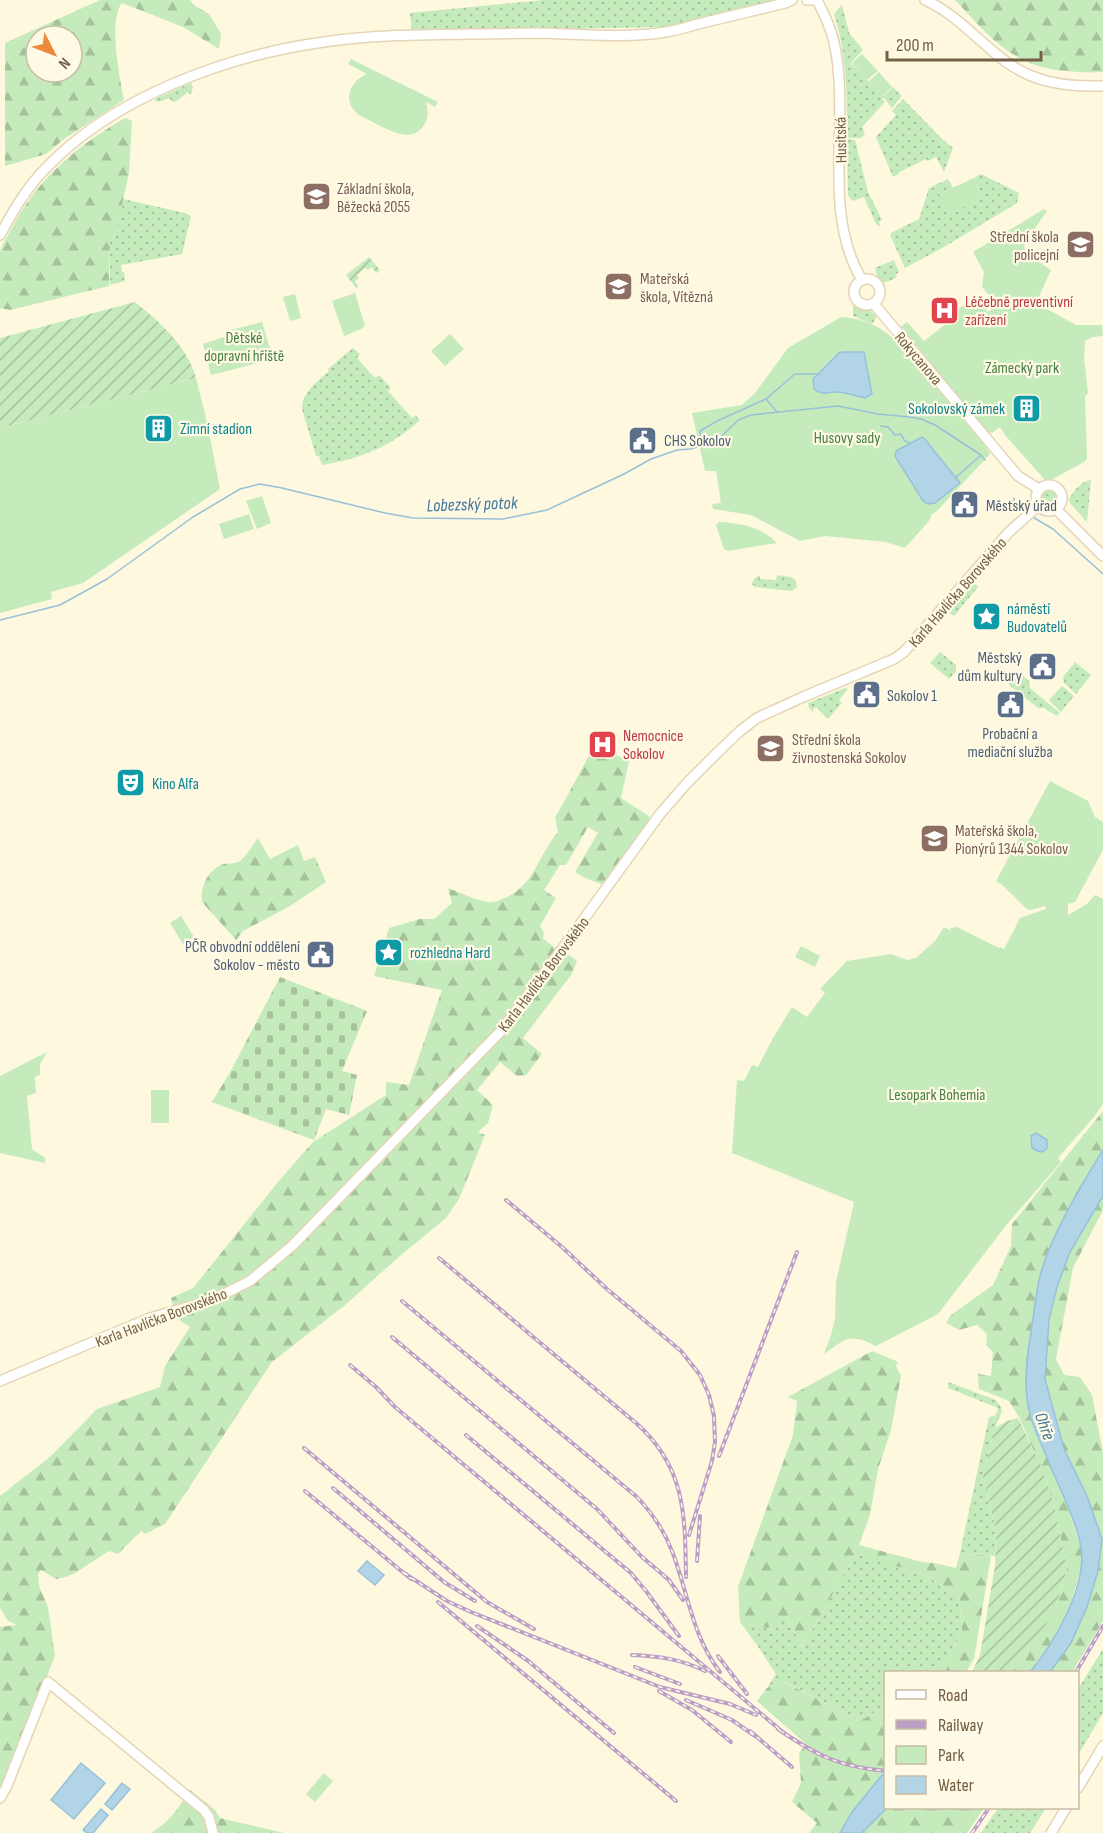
<svg xmlns="http://www.w3.org/2000/svg" width="1103" height="1833" font-family="'Sofia Sans Condensed',sans-serif">
	<defs>
		<pattern id="grass-dots" width="8" height="8" patternUnits="userSpaceOnUse" patternTransform="scale(1.5)"><rect width="8" height="8" fill="#c5ebbd"/><path d="M2 2h.1M6 6h.1" fill="none" stroke="#a5c29b" stroke-width="1.8" stroke-linecap="round"/></pattern>
		<pattern id="forest-firs" width="22" height="20" patternUnits="userSpaceOnUse" patternTransform="scale(1.5)"><rect width="22" height="20" fill="#c5ebbd"/><path d="M5 1l3.5 6h-7zM16 11l3.5 6h-7z" fill="#a5c29b"/></pattern>
		<pattern id="cemetery-stones" width="16" height="16" patternUnits="userSpaceOnUse" patternTransform="scale(1.5)"><rect width="16" height="16" fill="#c5ebbd"/><path d="M2 7V4a2 2 0 0 1 4 0v3zM10 15v-3a2 2 0 0 1 4 0v3z" fill="#a5c29b"/></pattern>
		<pattern id="garden-furrows" width="10" height="10" patternUnits="userSpaceOnUse" patternTransform="scale(1.5)"><rect width="10" height="10" fill="#c5ebbd"/><path d="M-1 1l2-2M0 10L10 0M9 11l2-2" fill="none" stroke="#a5c29b"/></pattern>
	</defs>
	<rect width="100%" height="100%" fill="#fdf8de"/>
	<g fill="url(#grass-dots)">
		<path d="M544 0H777L664 27 412 32 410 13Z"/>
		<path d="M842 5 849 33 863 50 851 63 883 96 893 87 902 96 892 108 884 98 882 99 885 102 862 127 865 134 861 138H847C847 96 847 54 834 14Z"/>
		<path d="M191 83 193 87 191 95 188 92 177 101 173 102 169 98 159 102 155 101V99Z"/>
		<path d="M903 99 943 140 953 148 944 172 936 157 928 161 926 159 899 172V174L893 177 876 137 896 115 892 111Z"/>
		<path d="M847 139 855 140 868 192 882 220 879 222 881 227 876 224 864 197 853 201 848 196Z"/>
		<path d="M981 174 1019 193 1017 203 944 247 905 268 890 235 891 233 919 219 929 188 948 179 953 188 939 194 983 198 974 178Z"/>
		<path d="M123 199 185 213 191 216 182 254 121 265 122 272H124L125 281 110 285V241L115 236Z"/>
		<path d="M894 260 899 272 895 275 897 277C891 280 884 285 877 280H881L878 279 875 268Z"/>
		<path d="M856 305 869 309 877 317 872 324 853 316V306Z"/>
		<path d="M353 348 360 354 357 358 375 378 379 375 391 388 388 391 412 418 415 415 420 420C392 446 360 459 322 465L319 456H316L302 409C302 392 318 381 329 371L328 369Z"/>
		<path d="M1091 480 1087 522 1070 503 1069 499C1073 491 1082 481 1091 480Z"/>
		<circle cx="1049" cy="498" r="9"/>
		<path d="M760 575V579L776 580 777 575 791 577 796 581 797 587 792 591 755 587 752 584 754 579Z"/>
		<path d="M974 583 978 587 954 616 949 612Z"/>
		<path d="M940 652 956 665V671L949 679 930 663Z"/>
		<path d="M1075 662 1091 675 1076 694 1064 683 1063 677Z"/>
		<path d="M1016 670 1029 681 1030 688 1060 713 1057 716 1044 708H1038L1008 684 1011 679 1009 677Z"/>
		<path d="M1062 686 1074 696 1061 712 1049 700Z"/>
		<path d="M845 688 848 689 839 700 842 703 828 719 816 707 814 708 813 712 809 708 808 703Z"/>
		<path d="M948 1382 996 1400 1001 1407 1002 1411 995 1428 983 1476 996 1530 995 1556 960 1553 989 1417 996 1415 998 1408 948 1388Z"/>
		<path d="M859 1553 924 1575 959 1595 962 1631 949 1657 933 1672H886L885 1706 860 1721 783 1681 767 1688 776 1674 757 1645 740 1622 768 1628 783 1617 787 1618 802 1646 822 1614 853 1556Z"/>
		<path d="M1103 1649V1713L1078 1755V1689Z"/>
		<path d="M998 1808H1046L1030 1833H981Z"/>
	</g>
	<g fill="url(#forest-firs)" fill-rule="evenodd">
		<path d="M100 0H190L194 5 209 14 221 34 219 49 183 27 122 3C108 19 120 80 124 100L64 139 46 154 5 166V43ZM36 36H72V72H36Z"/>
		<path d="M955 0H1103V72C1090 73 1078 72 1066 71 1012 67 989 36 955 0Z"/>
		<path d="M125 118 132 121 129 173 115 236 110 241 109 286 10 310 0 308C0 292 0 268 0 253 1 245 8 236 12 228 37 179 78 145 125 118Z"/>
		<path d="M596 746 629 761 621 798 649 816V824L604 885 583 877 575 872 598 833 588 827 566 865H560L544 890 556 898 540 926 544 933 543 938 557 950 505 1031 547 981 566 953 577 961 571 975 523 1038 542 1054 526 1075 517 1076 500 1062 477 1090 493 1105 488 1123 478 1132 485 1135 459 1199 446 1218 400 1256 345 1305 272 1362 165 1524 145 1534 141 1531 118 1554 109 1551 75 1573 66 1577 56 1579 41 1570 38 1574 39 1586 48 1607 55 1656 0 1793V1627L17 1625 8 1621 0 1608V1496L51 1456 97 1409 160 1387 165 1366 190 1327 176 1318 208 1302 174 1311 171 1298 193 1288 278 1182 313 1142 386 1095V1082L409 1085 442 990 374 976 389 928 420 919H434L452 903 448 888C461 893 475 900 488 902 493 903 497 901 502 899 535 887 537 856 558 832L555 818 590 754V747Z"/>
		<path d="M258 838 270 859 298 845 304 861 315 857 326 882 290 906 243 931 236 940 202 902C200 887 207 872 221 865 227 862 233 865 240 861 247 855 253 845 258 838Z"/>
		<path d="M1103 1111V1150L1087 1174 1053 1242 1039 1278 1028 1349 1068 1508 1081 1549V1568L1069 1609 1053 1640 1030 1672H1013L1048 1621 1058 1600 1067 1568 1054 1505 1041 1467 1019 1417 1009 1401 979 1389 978 1374 991 1376 993 1352 986 1345 987 1334 977 1325 959 1330 946 1323 951 1315 993 1285 1011 1246 1012 1224Z"/>
		<path d="M1103 1196V1210L1073 1268 1056 1359 1064 1375 1080 1377 1092 1395 1103 1453V1621L1072 1672H1050L1071 1643 1098 1571 1102 1539 1087 1496 1064 1449 1045 1379 1049 1319 1057 1287 1070 1252Z"/>
		<path d="M872 1351 898 1362 896 1366 901 1376 891 1430 878 1469 870 1515 859 1545 922 1562 934 1563 956 1568 960 1553 991 1556 974 1659 966 1672H933L949 1657 962 1631 959 1595 924 1575 860 1554 853 1556 822 1614 802 1646 787 1618 783 1617 768 1628 740 1622 738 1587 793 1435 797 1401 788 1397Z"/>
		<path d="M782 1681 860 1721 885 1706V1755L882 1759 885 1762V1774L882 1775 852 1812 840 1833H809L817 1823 792 1802 801 1783 799 1753 806 1744 757 1701 767 1688Z"/>
		<path d="M190 1790 215 1810 220 1818 284 1833H151C169 1822 179 1808 190 1790Z"/>
		<path d="M887 1808H984L967 1833H862Z"/>
	</g>
	<path fill="url(#cemetery-stones)" d="M280 977 367 1011 342 1071 357 1075 349 1115 326 1109 314 1140 212 1102 229 1074Z"/>
	<g fill="#c5ebbd">
		<path d="M862 54 878 71 867 80 852 63Z"/>
		<path d="M351 59 438 102 435 107 426 102C428 110 429 118 424 125 413 143 393 132 378 125 372 121 363 118 358 114 341 101 351 80 367 74L348 64Z"/>
		<path d="M879 72 892 87 882 96 869 81Z"/>
		<path d="M974 178 983 198 948 214 939 194Z"/>
		<path d="M1044 209 1047 211 1024 244 1025 252 1051 270 1036 303 1076 325H1102L1103 336 1092 337 1085 341 1084 358 1088 393 1085 397 1087 459 1084 462 1051 480H1045L1005 435 1000 427 992 433 986 431 922 355 900 327 907 322 924 341 952 319 950 316 974 296 988 312 997 305 982 287 984 272 973 252Z"/>
		<path d="M355 293 365 326 361 329 344 336 332 301Z"/>
		<path d="M295 294 301 318 290 321 283 297Z"/>
		<path d="M841 317C856 317 876 324 888 334 898 342 904 354 913 362 942 388 964 419 988 450L990 454 937 511 932 514 929 521 905 548 886 542 825 536 800 541 751 515 713 509 712 504 721 503 716 471H705L692 413 742 405 755 393 788 348Z"/>
		<path d="M262 322 273 359 211 375 203 344 227 336 231 330Z"/>
		<path d="M450 334 464 349 445 366 431 351Z"/>
		<path d="M196 378 207 422 220 489 83 583 51 592 52 599 0 613V425L3 427Z"/>
		<path d="M262 496 271 523 257 529 246 501Z"/>
		<path d="M249 514 254 529 224 539 219 524Z"/>
		<path d="M719 522C740 523 762 527 777 543L728 551 724 549 716 525Z"/>
		<path d="M1050 781 1088 801 1095 817 1103 822V850L1075 902 1068 904V915L1087 904 1095 895 1103 899V1104L1094 1117 1058 1158 1061 1162 1008 1223 938 1314 876 1346C849 1333 847 1338 824 1354L831 1335 835 1319 836 1282 854 1202 732 1153 737 1080 744 1081 752 1065 758 1067 773 1038 792 1007 807 1017 825 993 820 989 847 961 891 954 907 960 916 958 935 941 944 927 951 931 950 928 957 927 999 948 1000 947 1004 949 1020 918 1046 909 1045 906 1031 910 1027 909 1001 884 996 881Z"/>
		<path d="M181 916 194 937 183 944 170 923Z"/>
		<path d="M801 946 820 956 815 967 795 957Z"/>
		<path d="M47 1052 40 1064V1075L35 1077 36 1093 27 1096 32 1149 45 1158V1163L0 1153V1076Z"/>
		<rect x="151" y="1090" width="18" height="33"/>
		<path d="M324 1773 333 1781 315 1802 306 1794Z"/>
	</g>
	<g fill="url(#garden-furrows)">
		<path d="M369 257 380 270 377 273 371 267 368 270 365 268 357 275 359 278 355 281 358 286 356 288 346 275Z"/>
		<path d="M135 302C160 322 187 346 196 378L3 427 0 425V338Z"/>
		<path d="M1018 1418 1041 1466 1054 1505 1067 1568 1058 1600 1049 1620 1013 1672H972L980 1655 995 1566 996 1530 983 1476 995 1428 1007 1421Z"/>
	</g>
	<g fill="#b2d4e7" stroke="#98c1d9" stroke-width="1.5">
		<path d="M843 352H864L872 394 865 398C857 396 848 393 839 392 829 391 823 397 814 389L813 379 839 353Z"/>
		<path d="M922 437 924 438 960 483 935 503 928 504 923 501 895 456 896 451Z"/>
		<path d="M1036 1133 1047 1140V1148L1043 1152 1037 1151 1032 1148 1031 1136Z"/>
		<path d="M1103 1150V1196L1070 1252 1057 1287 1049 1319 1045 1379 1064 1449 1087 1496 1102 1539 1098 1571 1087 1607 1071 1643 1050 1672H1030C1054 1643 1087 1587 1081 1548 1076 1520 1060 1489 1049 1463 1041 1442 1029 1421 1027 1398 1024 1375 1028 1349 1032 1326 1034 1311 1036 1295 1039 1280 1048 1240 1081 1185 1103 1150Z"/>
		<path d="M367 1561 384 1575 375 1585 358 1571Z"/>
		<path d="M81 1763 105 1783 74 1819 51 1800Z"/>
		<path d="M885 1774 886 1808H887L862 1833H840L852 1812 882 1775Z"/>
		<path d="M122 1783 130 1789 112 1810 105 1804Z"/>
		<path d="M101 1809 108 1815 93 1833H87L83 1830Z"/>
	</g>
	<g fill="none" stroke-linecap="round" stroke-linejoin="round">
		<g stroke="#98c1d9" stroke-width="1.5">
			<path d="M766 399 795 374H819"/>
			<path d="M881 426 888 427 895 435 901 434 904 440 909 443"/>
			<path d="M701 445 700 431 717 421 766 399 777 412"/>
			<path d="M955 478 980 456"/>
			<path d="M1014 498V508L1024 513"/>
			<path d="M1031 516 1053 529 1103 574"/>
			<path d="M0 620 60 605 107 579 193 517 240 489 260 484 282 488 385 513 413 518 503 519 547 510 624 474 651 459 677 450 691 449 718 440 738 420 751 415 838 406 878 414 909 417 921 419 935 425 981 455 985 460"/>
		</g>
		<defs>
			<g id="secondary">
				<path d="M807 0H816"/>
				<path d="M817 0C825 16 832 30 835 47 850 121 821 212 862 280"/>
				<path d="M925 0C952 12 972 34 995 53 1028 82 1061 87 1103 86"/>
				<path d="M0 235C13 211 27 187 46 168 113 98 223 57 317 43 388 32 459 35 530 33 575 33 622 39 666 32 679 30 693 25 706 22 732 16 759 9 785 3L792 0"/>
				<circle cx="867" cy="292" r="13"/>
				<path d="M874 304 1018 476 1039 489"/>
				<circle cx="1049" cy="498" r="13"/>
				<path d="M1056 509 1103 556"/>
				<path d="M0 1381 150 1318 212 1300 250 1281 292 1246 500 1032 560 952 660 814 687 783 717 753 740 731 757 718 803 697 894 659 904 652 1009 532 1038 506"/>
				<path d="M1078 1788 1103 1746"/>
				<path d="M0 1798 6 1788 48 1682 204 1810 209 1817 213 1833"/>
				<path d="M1051 1833 1066 1808"/>
			</g>
		</defs>
		<use href="#secondary" stroke="#e4d5b5" stroke-width="12"/>
		<use href="#secondary" stroke="#fff" stroke-width="9"/>
		<defs>
			<g id="rail">
				<path d="M506 1200 562 1247 607 1289 681 1351 700 1375 709 1395 714 1416 715 1442 712 1461 689 1535"/>
				<path d="M439 1258 636 1423C686 1467 685 1516 686 1577"/>
				<path d="M402 1301 637 1497C652 1513 664 1530 672 1551 688 1592 692 1636 720 1672"/>
				<path d="M392 1337 597 1509 641 1556 669 1580 683 1600"/>
				<path d="M350 1365 376 1387 395 1407 784 1733"/>
				<path d="M466 1435 631 1573 646 1591 679 1636"/>
				<path d="M304 1448 487 1602 534 1629"/>
				<path d="M719 1456 797 1252"/>
				<path d="M333 1488 444 1582 475 1601"/>
				<path d="M305 1491 411 1579"/>
				<path d="M697 1561 700 1516"/>
				<path d="M404 1573 447 1601 471 1612 660 1687 730 1704 756 1715"/>
				<path d="M438 1602 676 1801"/>
				<path d="M477 1626 527 1660 614 1733"/>
				<path d="M632 1655C658 1656 681 1659 705 1671"/>
				<path d="M718 1656 747 1694"/>
				<path d="M635 1667 680 1684"/>
				<path d="M1076 1672 1103 1626"/>
				<path d="M659 1691 692 1710 731 1742"/>
				<path d="M686 1700 732 1720 755 1736"/>
				<path d="M778 1729C816 1755 839 1767 886 1771"/>
				<path d="M750 1731 792 1767"/>
				<path d="M972 1833 989 1808"/>
			</g>
		</defs>
		<use href="#rail" stroke="#bc9ec6" stroke-width="4"/>
		<use href="#rail" stroke="#fffae5" stroke-width="1.5" stroke-dasharray="4.5" stroke-linecap="butt"/>
	</g>
	<defs>
		<symbol id="school-square" viewBox="-11 -11 22 22"><rect x="-9" y="-9" width="18" height="18" rx="4" fill="#8d6e63" stroke="#fffae5"/><path d="M0-5L7-2L0 1L-7-2ZM-4 1L0 2.5L4 1V4Q0 6-4 4Z" fill="#fff"/></symbol>
		<symbol id="hospital-square" viewBox="-11 -11 22 22"><rect x="-9" y="-9" width="18" height="18" rx="4" fill="#e0444e" stroke="#fffae5"/><path d="M-5-5h3v3.5h4V-5h3V5h-3V1.5h-4V5h-3Z" fill="#fff"/></symbol>
		<symbol id="building-square" viewBox="-11 -11 22 22"><rect x="-9" y="-9" width="18" height="18" rx="4" fill="#0f9aa8" stroke="#fffae5"/><path d="M-4-6H4V6H1V3H-1V6H-4ZM-2.5-4.3h1.7v1.8h-1.7ZM.8-4.3h1.7v1.8H.8ZM-2.5-1h1.7V.8h-1.7ZM.8-1h1.7V.8H.8Z" fill="#fff"/></symbol>
		<symbol id="civic-square" viewBox="-11 -11 22 22"><rect x="-9" y="-9" width="18" height="18" rx="4" fill="#5c6f8a" stroke="#fffae5"/><path d="M-.6-6.5H3V-4.5H.6V-3L4-1V1h2V6H-6V1h2V-1L-.6-3ZM-1.2 2.5V6h2.4V2.5Z" fill="#fff"/></symbol>
		<symbol id="sight-square" viewBox="-11 -11 22 22"><rect x="-9" y="-9" width="18" height="18" rx="4" fill="#0f9aa8" stroke="#fffae5"/><path d="M0-6L1.8-2.2L6-1.7L2.9 1.2L3.7 5.4L0 3.3L-3.7 5.4L-2.9 1.2L-6-1.7L-1.8-2.2Z" fill="#fff"/></symbol>
		<symbol id="university-square" viewBox="-11 -11 22 22"><rect x="-9" y="-9" width="18" height="18" rx="4" fill="#8d6e63" stroke="#fffae5"/><path d="M0-5L7-2L0 1L-7-2ZM-4 1L0 2.5L4 1V4Q0 6-4 4Z" fill="#fff"/></symbol>
		<symbol id="theatre-square" viewBox="-11 -11 22 22"><rect x="-9" y="-9" width="18" height="18" rx="4" fill="#0f9aa8" stroke="#fffae5"/><path d="M-5-5.5Q0-4 5-5.5V0Q5 5 0 6Q-5 5-5 0ZM-3.3-2.5H-1v1.5H-3.3ZM1-2.5H3.3v1.5H1ZM-2.8 1Q0 5.5 2.8 1Z" fill="#fff"/></symbol>
	</defs>
	<g fill-rule="evenodd">
		<use href="#school-square" x="300" y="180" width="33" height="33"/>
		<use href="#school-square" x="1064" y="228" width="33" height="33"/>
		<use href="#school-square" x="602" y="270" width="33" height="33"/>
		<use href="#hospital-square" x="928" y="294" width="33" height="33"/>
		<use href="#building-square" x="1010" y="392" width="33" height="33"/>
		<use href="#building-square" x="142" y="412" width="33" height="33"/>
		<use href="#civic-square" x="626" y="424" width="33" height="33"/>
		<use href="#civic-square" x="948" y="488" width="33" height="33"/>
		<use href="#sight-square" x="970" y="600" width="33" height="33"/>
		<use href="#civic-square" x="1026" y="650" width="33" height="33"/>
		<use href="#civic-square" x="850" y="678" width="33" height="33"/>
		<use href="#civic-square" x="994" y="688" width="33" height="33"/>
		<use href="#hospital-square" x="586" y="728" width="33" height="33"/>
		<use href="#university-square" x="754" y="732" width="33" height="33"/>
		<use href="#theatre-square" x="114" y="766" width="33" height="33"/>
		<use href="#school-square" x="918" y="822" width="33" height="33"/>
		<use href="#sight-square" x="372" y="936" width="33" height="33"/>
		<use href="#civic-square" x="304" y="938" width="33" height="33"/>
	</g>
	<g text-anchor="middle" stroke-width="4.5" stroke-linejoin="round" paint-order="stroke">
		<g font-size="16" fill="#746045" stroke="#fffae5">
			<text transform="translate(840 140) rotate(-91)" y="6">Husitská</text>
			<text transform="translate(919 358) rotate(50)" y="6">Rokycanova</text>
			<text transform="translate(957 592) rotate(-49)" y="6">Karla Havlíčka Borovského</text>
			<text transform="translate(543 974) rotate(-53)" y="6">Karla Havlíčka Borovského</text>
			<text transform="translate(161 1317) rotate(-21)" y="6">Karla Havlíčka Borovského</text>
		</g>
		<g font-size="16" fill="#785e54" stroke="#fffae5" text-anchor="start">
			<text x="337" y="194">Základní škola,<tspan x="337" dy="18">Běžecká 2055</tspan></text>
			<text x="1059" y="242" text-anchor="end">Střední škola<tspan x="1059" dy="18">policejní</tspan></text>
			<text x="640" y="284">Mateřská<tspan x="640" dy="18">škola, Vítězná</tspan></text>
			<text x="792" y="745">Střední škola<tspan x="792" dy="18">živnostenská Sokolov</tspan></text>
			<text x="955" y="836">Mateřská škola,<tspan x="955" dy="18">Pionýrů 1344 Sokolov</tspan></text>
		</g>
		<g font-size="16" fill="#be3a42" stroke="#fffae5" text-anchor="start">
			<text x="965" y="307">Léčebně preventivní<tspan x="965" dy="18">zařízení</tspan></text>
			<text x="623" y="741">Nemocnice<tspan x="623" dy="18">Sokolov</tspan></text>
		</g>
		<g font-size="16" fill="#448040" stroke="#fffae5">
			<text x="244" y="343">Dětské<tspan x="244" dy="18">dopravní hřiště</tspan></text>
			<text x="1022" y="373">Zámecký park</text>
			<text x="847" y="443">Husovy sady</text>
			<text x="937" y="1100">Lesopark Bohemia</text>
		</g>
		<g font-size="16" fill="#0d838f" stroke="#fffae5" text-anchor="start">
			<text x="1005" y="414" text-anchor="end">Sokolovský zámek</text>
			<text x="180" y="434">Zimní stadion</text>
			<text x="1007" y="614">náměstí<tspan x="1007" dy="18">Budovatelů</tspan></text>
			<text x="152" y="789">Kino Alfa</text>
			<text x="410" y="958">rozhledna Hard</text>
		</g>
		<g font-size="16" fill="#4e5e75" stroke="#fffae5" text-anchor="start">
			<text x="664" y="446">CHS Sokolov</text>
			<text x="986" y="511">Městský úřad</text>
			<text x="1022" y="663" text-anchor="end">Městský<tspan x="1022" dy="18">dům kultury</tspan></text>
			<text x="887" y="701">Sokolov 1</text>
			<text x="1010" y="739" text-anchor="middle">Probační a<tspan x="1010" dy="18">mediační služba</tspan></text>
			<text x="300" y="952" text-anchor="end">PČR obvodní oddělení<tspan x="300" dy="18">Sokolov - město</tspan></text>
		</g>
		<g font-size="18" font-style="italic" fill="#437797" stroke="#fffae5">
			<text transform="translate(472 504) rotate(-2)" y="6">Lobezský potok</text>
			<text transform="translate(1045 1426) rotate(70)" y="6">Ohře</text>
		</g>
	</g>
	<rect x="884" y="1671" width="195" height="138" fill="#fffae5" stroke="#c7bca5" stroke-width="1.5"/>
	<rect x="896" y="1690" width="30" height="9" fill="#ffffff" stroke="#c7bca5" stroke-width="1.5"/>
	<text x="938" y="1701" font-size="18" fill="#746045">Road</text>
	<rect x="896" y="1720" width="30" height="9" fill="#bc9ec6" stroke="#c7bca5" stroke-width="1.5"/>
	<text x="938" y="1731" font-size="18" fill="#746045">Railway</text>
	<rect x="896" y="1746" width="30" height="18" fill="#c5ebbd" stroke="#c7bca5" stroke-width="1.5"/>
	<text x="938" y="1761" font-size="18" fill="#746045">Park</text>
	<rect x="896" y="1776" width="30" height="18" fill="#b2d4e7" stroke="#c7bca5" stroke-width="1.5"/>
	<text x="938" y="1791" font-size="18" fill="#746045">Water</text>
	<g transform="translate(54 54) rotate(132)"><circle r="28" fill="#fffae5" stroke="#c7bca5" stroke-width="1.5"/>
	<path d="M0-4.5L10 22L0 15L-10 22Z" fill="#ee8a3c"/>
	<text y="-9" font-size="16" font-weight="bold" text-anchor="middle" fill="#746045">N</text>
	</g>
	<path d="M887 51v9h154v-9" fill="none" stroke="#746045" stroke-width="3"/>
	<text x="896" y="51" font-size="18" fill="#746045" stroke="#fffae5" stroke-width="4.5" paint-order="stroke">200 m</text>
</svg>
